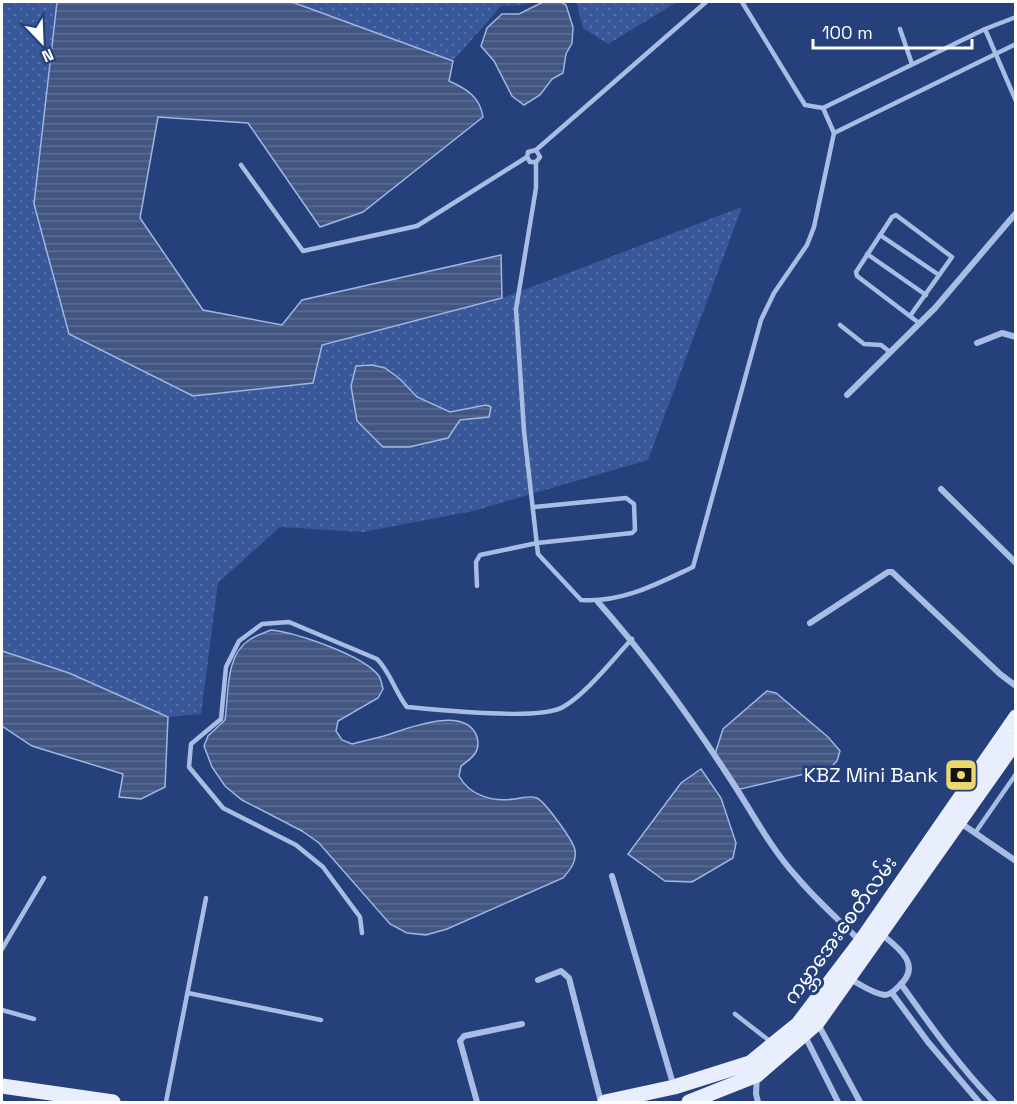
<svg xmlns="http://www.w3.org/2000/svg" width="1017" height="1104" font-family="'Space Grotesk','Noto Sans Myanmar',sans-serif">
	<defs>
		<pattern id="grass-dots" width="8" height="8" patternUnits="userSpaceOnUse" patternTransform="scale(1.5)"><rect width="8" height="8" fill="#395899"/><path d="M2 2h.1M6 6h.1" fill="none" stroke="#5771a8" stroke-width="1.8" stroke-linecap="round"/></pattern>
		<pattern id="water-rules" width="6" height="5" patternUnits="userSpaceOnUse" patternTransform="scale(1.5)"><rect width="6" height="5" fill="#425681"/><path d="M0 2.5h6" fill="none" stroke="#5e6f94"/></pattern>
	</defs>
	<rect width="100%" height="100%" fill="#25407b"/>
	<g fill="url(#grass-dots)">
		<path d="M2 2H57L34 204 69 334 322 345 502 298 742 207 648 460 473 511 363 532 280 527 218 583 201 714 168 717 69 673 2 651Z"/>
		<path d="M292 2H532L524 5 501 6 453 61Z"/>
		<path d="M573 2H677L608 44 583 28 577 4Z"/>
	</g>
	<g fill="url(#water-rules)" stroke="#9eb6e5" stroke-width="1.5">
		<path d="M57 2H292L453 61 449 81C467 89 480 97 483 117L363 212 320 227 248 123 158 117 140 218 203 310 282 325 302 300 501 255 502 298 322 345 313 383 193 396 69 334 34 204Z"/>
		<path d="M543 2H561L566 5 573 27 572 43 566 54 563 73 552 79 540 95 524 105 512 96 494 61 481 46 487 28 502 14H519Z"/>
		<path d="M372 365 385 368 400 379 417 397 450 412 486 405 491 407 489 417 460 420 448 438 409 447H383L357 421 351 386 356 366Z"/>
		<path d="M271 630C297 633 363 655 379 676 381 679 382 685 383 689L378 698 338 721 336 731 342 740 352 744C363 741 373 739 384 736 406 729 466 704 477 737 481 752 472 758 461 766L459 776C470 796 493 802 514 799 522 798 530 795 537 798 545 802 573 840 575 850 577 862 570 870 563 878L447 929 426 935 407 933 390 924 319 843 302 831 242 800 225 786 212 767 204 746 208 736 225 720C229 693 225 656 249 640 256 635 264 633 271 630Z"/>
		<path d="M2 651 69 673 168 717 165 787 141 799 119 797 123 774 32 746 2 726Z"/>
		<path d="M767 691 776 693 828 737 840 751 837 761 830 768 736 790 715 754 723 729Z"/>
		<path d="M701 769 721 798 736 843 733 858 692 882 665 881 628 854 681 783Z"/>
	</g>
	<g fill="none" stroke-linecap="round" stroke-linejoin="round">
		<g stroke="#a9bde4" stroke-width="4.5">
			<path d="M742 2 805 105 823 108 985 29 1016 17"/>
			<path d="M900 29 912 64"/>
			<path d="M985 29 1016 101"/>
			<path d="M834 133 1016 44"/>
			<path d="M536 150 540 157 536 162H530L527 157 528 152 536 150 706 2"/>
			<path d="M536 162V188L516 309 524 431 538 554 581 600C622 603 657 584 693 567L761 320 774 293 807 245 814 227 834 133 823 108"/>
			<path d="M241 165 303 251 417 226 527 157"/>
			<path d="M880 235 939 275"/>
			<path d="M867 254 926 295"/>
			<path d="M910 316 952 257 896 215 892 217 856 272 857 276 919 323"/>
			<path d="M840 325 864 344 881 345 890 352"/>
			<path d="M477 586 476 562 480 555 537 543 632 533 635 530 634 504 626 498 534 507"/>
			<path d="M975 833 1016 774"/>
			<path d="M362 933 360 917 323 867 296 845 223 808 189 767 191 744 221 719 226 667 239 641 262 624 289 622 377 659C391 673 395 692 407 707 437 710 540 721 563 707 587 693 612 660 632 639"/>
			<path d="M2 949 44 878"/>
			<path d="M188 993 321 1020"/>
			<path d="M2 1010 34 1019"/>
			<path d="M735 1014 771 1042"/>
			<path d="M166 1102 206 898"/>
		</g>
		<g stroke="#a9bde4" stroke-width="6">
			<path d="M977 343 1002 333 1016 337"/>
			<path d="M847 395 935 308 1016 213"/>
			<path d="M941 489 1016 563"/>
			<path d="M598 602C646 656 688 714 727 774 750 808 768 845 796 876 815 899 839 920 860 941"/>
			<path d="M810 623 888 572H892L1000 674 1016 686"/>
			<path d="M959 822 1016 861"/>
			<path d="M612 876 674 1087"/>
			<path d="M850 979C860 984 873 994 885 995 891 995 896 989 900 985 923 964 896 946 880 933"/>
			<path d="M538 980 561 971 569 978 601 1102"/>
			<path d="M901 984C930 1025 959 1066 994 1102"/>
			<path d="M892 993 928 1042 979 1102"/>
			<path d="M818 1024 860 1102"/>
			<path d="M805 1036 838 1102"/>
			<path d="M757 1075 756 1094 758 1102"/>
			<path d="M477 1102 460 1041 464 1036 522 1024"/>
		</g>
		<g stroke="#e9eefc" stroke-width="15">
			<path d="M2 1086 113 1102"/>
			<path d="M605 1102 674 1087 750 1063 798 1024 861 941 1016 717"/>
			<path d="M689 1102 757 1075 817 1023 1016 741"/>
		</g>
	</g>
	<defs>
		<symbol id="bank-square" viewBox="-11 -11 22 22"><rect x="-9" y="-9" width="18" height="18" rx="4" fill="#edd86e" stroke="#25407b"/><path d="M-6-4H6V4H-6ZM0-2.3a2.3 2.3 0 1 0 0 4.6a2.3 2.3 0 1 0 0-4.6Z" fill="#111"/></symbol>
	</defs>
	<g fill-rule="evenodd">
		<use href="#bank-square" x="942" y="756" width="38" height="38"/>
	</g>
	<g text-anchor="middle" stroke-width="6" stroke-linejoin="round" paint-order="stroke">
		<g font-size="20" fill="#fff" stroke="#25407b" text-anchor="end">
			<text x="938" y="782">KBZ Mini Bank</text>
		</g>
		<g font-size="20" fill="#fff" stroke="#25407b">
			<text transform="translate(840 930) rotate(-54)" y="7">ကမ္ဘာအေးစေတီလမ်း</text>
		</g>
	</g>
	<rect width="1017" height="1104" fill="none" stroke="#ffffff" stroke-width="6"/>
	<g transform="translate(42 42) rotate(157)" stroke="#25407b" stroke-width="4.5" paint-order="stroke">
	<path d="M0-4.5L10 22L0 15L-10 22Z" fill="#ffffff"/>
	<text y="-9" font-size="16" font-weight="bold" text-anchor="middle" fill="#ffffff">N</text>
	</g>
	<path d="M813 39v9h159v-9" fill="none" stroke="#ffffff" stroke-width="3"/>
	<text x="822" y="39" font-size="18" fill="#ffffff" stroke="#25407b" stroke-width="4.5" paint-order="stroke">100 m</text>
</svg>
